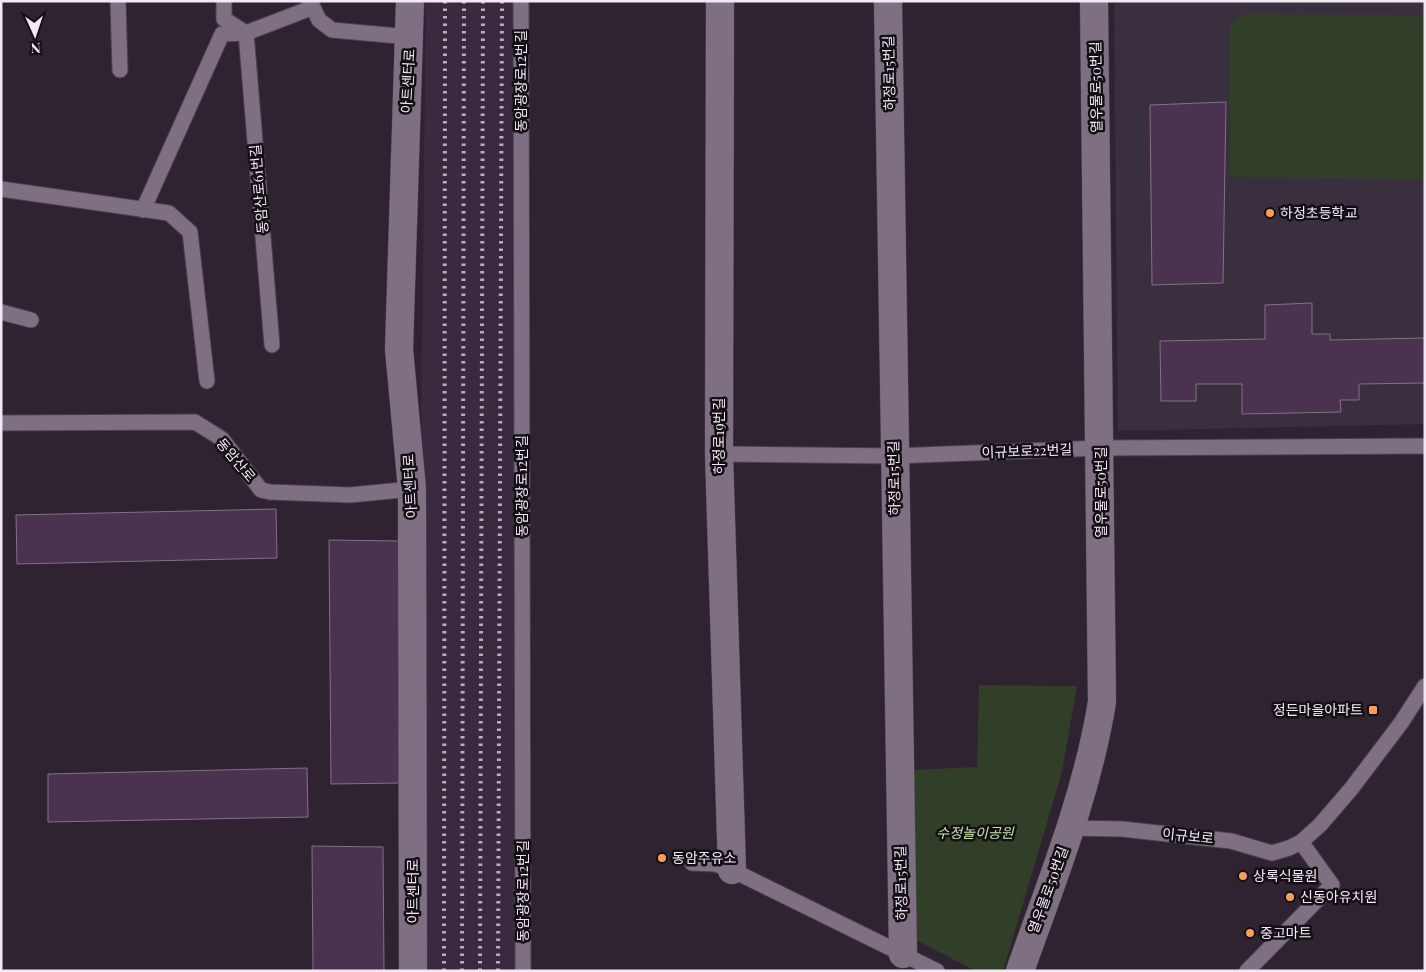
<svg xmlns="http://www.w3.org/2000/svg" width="1426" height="972" font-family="'Playfair Display','Noto Sans KR',serif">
	<rect width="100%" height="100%" fill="#2f2332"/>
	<path fill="#3b2a3f" d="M426 1H517L518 971H424L421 449Z"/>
	<path fill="#392f3e" d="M1114 1H1425V424L1118 431Z"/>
	<g fill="#313e28">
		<path d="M1243 14 1425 15V179L1229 177 1230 24Z"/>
		<path d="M979 685 1077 686 1062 772 1003 971H976L910 937 909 770 977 767Z"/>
	</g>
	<g fill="#4a3250" stroke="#817385">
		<path d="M1226 102 1223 283 1152 285 1150 105Z"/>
		<path d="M1312 303V334H1330V340L1425 338V383L1359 384V400H1340L1341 412 1242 414V384H1196V401H1161L1160 341 1265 339V305Z"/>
		<path d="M276 509 277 558 17 564 16 515Z"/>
		<path d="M329 540 400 541 401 783 331 784Z"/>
		<path d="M307 768 308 817 48 822V774Z"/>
		<path d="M312 846 383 847 384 971H313Z"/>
	</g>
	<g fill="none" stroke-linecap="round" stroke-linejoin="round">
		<defs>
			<g id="service">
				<path d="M118 1 120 70"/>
				<path d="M224 1V19L246 33 272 345"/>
				<path d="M310 1 319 20 332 30 410 37"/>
				<path d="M521 1 523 971"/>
				<path d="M1 189 169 213 190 232 207 381"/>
				<path d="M143 210 222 34 246 33 311 8"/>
				<path d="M1 312 31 320"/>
				<path d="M1 423 195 422 222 439 261 490 270 492 350 495 412 489"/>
				<path d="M719 454 894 456 1100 448 1425 446"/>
				<path d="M1070 828 1122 829 1231 841 1272 853 1289 848 1301 842 1320 825 1351 789 1401 723 1425 686"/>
				<path d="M692 863 715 864 732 870 937 971"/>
				<path d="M1247 971 1332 885 1301 842"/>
			</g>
			<g id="minor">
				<path d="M720 1 719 454 732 870"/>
				<path d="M888 1 903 954"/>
				<path d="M1020 971C1051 883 1087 795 1102 702L1094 1"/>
			</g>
			<path id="tertiary" d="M410 1 399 349 412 489 413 971"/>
		</defs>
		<use href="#service" stroke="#4c414e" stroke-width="17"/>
		<use href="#minor" stroke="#4c414e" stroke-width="29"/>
		<use href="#tertiary" stroke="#4c414e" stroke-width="29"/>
		<use href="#service" stroke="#7e7082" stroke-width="15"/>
		<use href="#minor" stroke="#7e7082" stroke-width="28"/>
		<use href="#tertiary" stroke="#7e7082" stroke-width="28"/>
		<g stroke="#b8aeba" stroke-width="4" stroke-dasharray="2.5 5" stroke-linecap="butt">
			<path d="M444 971 445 1"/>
			<path d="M462 971 464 1"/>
			<path d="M480 971 483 1"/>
			<path d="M498 971 502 1"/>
		</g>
	</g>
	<g fill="#fc9d54" stroke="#140f15" stroke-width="2">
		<circle cx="1270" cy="213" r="5"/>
		<rect x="1368" y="705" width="10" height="10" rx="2.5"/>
		<circle cx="662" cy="858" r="5"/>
		<circle cx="1243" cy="876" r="5"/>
		<circle cx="1290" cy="897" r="5"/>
		<circle cx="1250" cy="933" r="5"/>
	</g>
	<g text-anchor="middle" stroke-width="5" stroke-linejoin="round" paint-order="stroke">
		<g font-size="14" fill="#f2e9f4" stroke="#140f15">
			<text transform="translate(889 73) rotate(-91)" y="5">하정로15번길</text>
			<text transform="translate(408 81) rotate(-87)" y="5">아트센터로</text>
			<text transform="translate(521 81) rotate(-90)" y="5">동암광장로12번길</text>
			<text transform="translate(1096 87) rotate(-91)" y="5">열우물로50번길</text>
			<text transform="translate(259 189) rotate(-95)" y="5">동암산로61번길</text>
			<text transform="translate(719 436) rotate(-90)" y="5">하정로19번길</text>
			<text transform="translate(1027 451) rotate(-2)" y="5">이규보로22번길</text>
			<text transform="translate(236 460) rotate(50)" y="5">동암산로</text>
			<text transform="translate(894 478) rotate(-91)" y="5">하정로15번길</text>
			<text transform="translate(410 486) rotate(-93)" y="5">아트센터로</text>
			<text transform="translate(522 486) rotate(-90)" y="5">동암광장로12번길</text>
			<text transform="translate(1101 492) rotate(-90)" y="5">열우물로50번길</text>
			<text transform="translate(1188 836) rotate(6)" y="5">이규보로</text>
			<text transform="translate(901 883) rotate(-91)" y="5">하정로15번길</text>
			<text transform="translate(1048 890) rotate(-70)" y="5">열우물로50번길</text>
			<text transform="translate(413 891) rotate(-90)" y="5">아트센터로</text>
			<text transform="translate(523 891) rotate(-90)" y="5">동암광장로12번길</text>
		</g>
		<g font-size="14" fill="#f2e9f4" stroke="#140f15" text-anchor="start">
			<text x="1280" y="218">하정초등학교</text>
			<text x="1363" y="715" text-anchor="end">정든마을아파트</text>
			<text x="672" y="863">동암주유소</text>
			<text x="1253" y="881">상록식물원</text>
			<text x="1300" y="902">신동아유치원</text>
			<text x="1260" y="938">중고마트</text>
		</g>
		<g font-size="14" font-style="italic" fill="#bfe4a7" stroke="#140f15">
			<text x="975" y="838">수정놀이공원</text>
		</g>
	</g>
	<rect width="1426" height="972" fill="none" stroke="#f2e9f4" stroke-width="5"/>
	<g transform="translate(35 35) rotate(177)" stroke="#140f15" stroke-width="4" paint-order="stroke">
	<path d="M0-4L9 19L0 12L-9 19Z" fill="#f2e9f4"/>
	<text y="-8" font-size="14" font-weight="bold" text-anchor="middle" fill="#f2e9f4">N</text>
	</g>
</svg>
